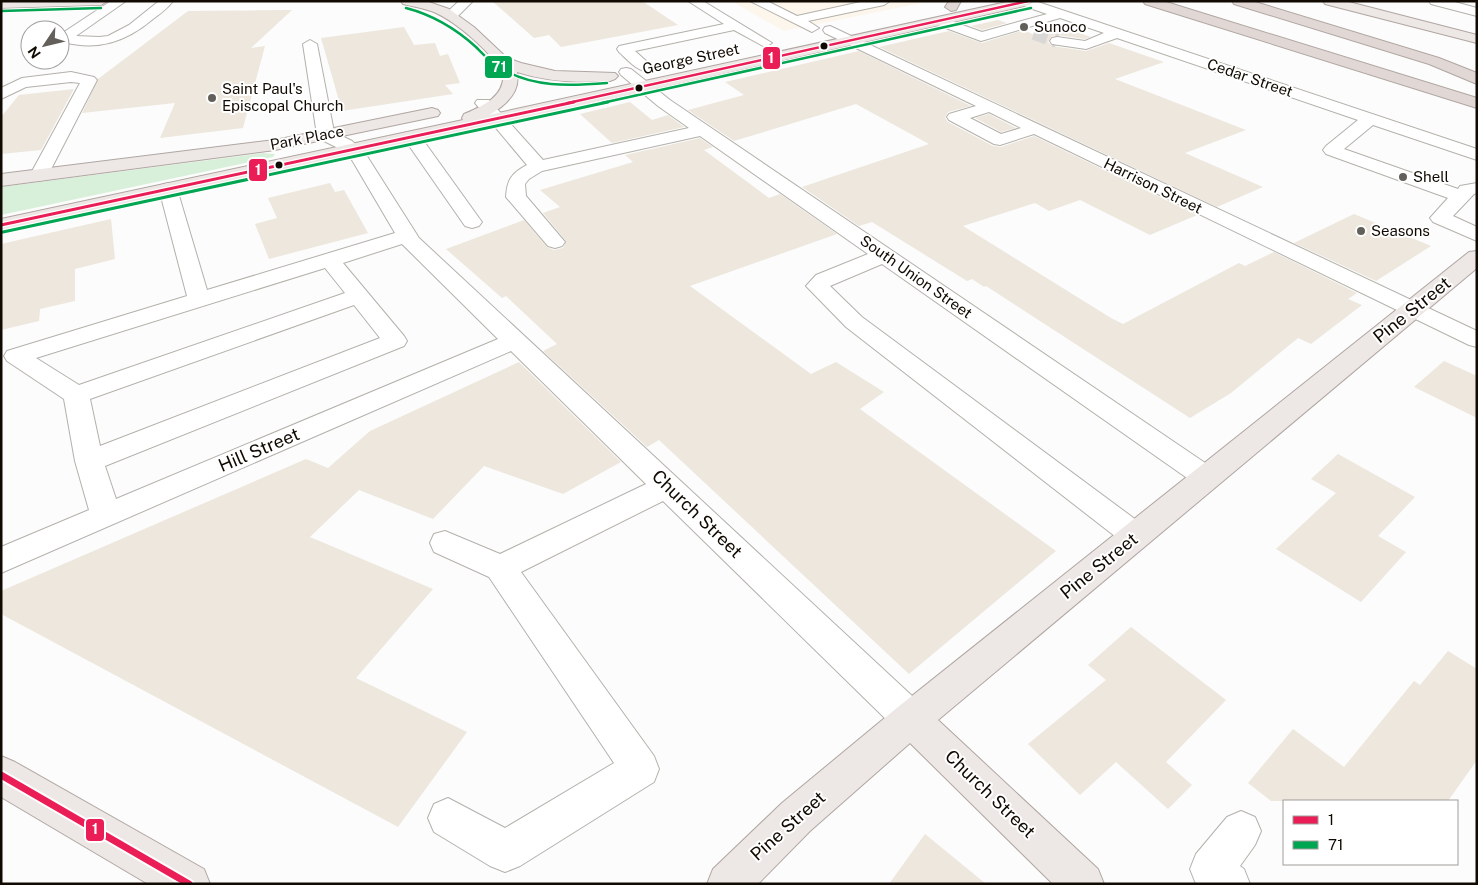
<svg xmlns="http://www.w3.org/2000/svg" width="1478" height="885" font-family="'Public Sans',sans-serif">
	<rect width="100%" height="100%" fill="#fcfcfc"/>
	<path fill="#fcf6ed" d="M731 1H931L784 31Z"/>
	<path fill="#d8f0da" d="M263 153 275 154 273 157 1 215V187Z"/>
	<g fill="#ede7dd">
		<path d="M492 1H642L678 25 561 47 549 35 534 38Z"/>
		<path d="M292 10 251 48 265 46 243 128 160 138 175 103 82 113 98 79 188 11Z"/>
		<path d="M998 20 1007 23 982 30 971 26Z"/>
		<path d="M1059 26 1091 37 1085 39 1057 35 1052 36 1048 42 1052 46 1086 51 1109 43 1164 62 1115 79 1246 130 1185 153 1263 187 1217 207 879 47 949 31 982 43 1024 30 1032 34Z"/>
		<path d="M404 27 414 45 435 43 440 56 448 54 460 83 445 85 453 94 342 111 321 38Z"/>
		<path d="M859 51 971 106 948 112 945 118 948 122 993 146 1001 147 1034 136 1197 215 1150 235 1080 200 1049 211 1035 203 963 226 1111 318 1123 324 1239 263 1245 266 1274 252 1357 293 1348 299 1362 305 1311 344 1298 338 1231 393 1190 418 986 286 984 287 972 279 967 281 872 222 859 226 802 187 929 144 856 104 734 141 688 110 744 95 725 82Z"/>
		<path d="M74 89 41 150 1 154V117L19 95Z"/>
		<path d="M630 102 652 120 668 115 684 127 612 143 580 114Z"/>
		<path d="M989 114 1016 128 1001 132 975 118Z"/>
		<path d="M700 138 713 147 704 150 769 198 780 194 837 234 690 286 811 374 836 362 884 392 860 409 1056 551 909 674 659 440 647 447 543 351 557 344 506 296 502 298 446 249 524 220 547 247 554 250 563 248 566 241 543 213 560 207 540 190 633 162 625 155Z"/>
		<path d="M330 183 335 192 344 190 368 233 269 259 255 224 277 218 268 198Z"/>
		<path d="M1354 214 1431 246 1376 281 1294 243Z"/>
		<path d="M111 219 115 259 75 269V301L40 309 39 321 1 330V244Z"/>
		<path d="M1444 361 1477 376V418L1414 387Z"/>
		<path d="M519 362 621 462 563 494 484 466 433 519 359 490 310 537 433 589 356 678 467 732 398 827 1 614V591L306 459 328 468 370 431Z"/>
		<path d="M1338 454 1415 497 1378 536 1406 552 1361 602 1276 549 1336 493 1311 479Z"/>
		<path d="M1131 627 1226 700 1166 762 1192 785 1168 809 1116 762 1080 795 1028 744 1106 680 1088 665Z"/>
		<path d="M1448 651 1477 669V760L1448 801H1271L1248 783 1293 729 1344 767 1414 681 1420 685Z"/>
		<path d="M925 834 986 884H889Z"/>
	</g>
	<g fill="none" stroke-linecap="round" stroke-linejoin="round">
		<path stroke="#d9d8d6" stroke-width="14" stroke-dasharray="14 7" stroke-linecap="butt" d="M1034 33 1057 41"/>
		<defs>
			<g id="minor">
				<path d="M111 1H126L76 36 99 37 108 36 129 25 159 1H173C168 8 160 14 153 19 126 42 98 51 63 42L61 39 64 32Z"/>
				<path d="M459 1H473L456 18H446L444 15Z"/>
				<path d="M688 1H703L772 43 765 47 734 30 635 51 654 68 652 71C639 74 628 60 619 52L617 49 619 46 724 24Z"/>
				<path d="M750 1H767L797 16 865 1H890L884 5 808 21 819 28 812 32Z"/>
				<path d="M1016 1H1035L1477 149V160L1373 125 1344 149 1458 189 1460 186 1477 183V193L1474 194 1453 216 1477 227V241L1433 222 1430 218 1448 198 1326 154 1323 150 1326 146 1358 120 1117 38 1086 49 1052 44 1050 41 1052 38 1057 37 1085 41 1104 33 1060 18 981 41 935 24 933 21 940 17 982 32 1047 14 1018 4Z"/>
				<path d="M1429 1H1451L1477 8V16L1431 4Z"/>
				<path d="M830 26 1477 331V347L1469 345 1034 134 1000 145 994 144 949 120 947 117 949 114 976 106 825 33 823 30 825 27ZM989 112 1021 128 1001 134 970 118Z"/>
				<path d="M310 40 317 44 334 132 352 141 365 153 419 238 924 707 929 719 924 731 911 736 898 731 663 501 521 572 654 756 659 769 654 782 520 866 505 872 490 866 434 832 428 818 434 804 448 798 505 828 614 763 489 577 434 552 430 543 434 534 445 531 500 554 646 484 511 351 1 573V547L89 510 75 461 64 399 7 361 4 356 7 351 187 296 159 189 161 185 168 183 175 185 177 189 207 290 395 233 352 160 340 149 320 139 317 135 303 44ZM402 244 498 339 116 499 105 466 404 346 407 341 404 336 343 263ZM325 268 345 293 79 385 36 358ZM354 305 380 338 100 446 90 399Z"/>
				<path d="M626 68 631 69 670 100 1217 471 1221 478 1217 485 1207 488 1197 485 882 264 830 286 862 317 1147 528 1151 536 1147 544 1136 548 1125 544 846 327 806 286 816 275 868 254 700 136 542 171 529 179 525 184 526 196 565 242 562 246 555 248 548 246 506 197C507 179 512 173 527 165L475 103 477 100H489L543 160 689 128 658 106 621 75 619 72 621 69Z"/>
				<path d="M71 72 94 77 97 80 48 175 46 179 39 181 32 179 30 175 80 83 71 82 26 87 1 99V88L22 78Z"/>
				<path d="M412 132 418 133 479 218 482 222 479 226 472 228 465 226 403 137 406 133Z"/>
				<path d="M1241 811 1255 817 1261 831 1255 845 1240 866 1244 869 1250 884H1196L1190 869 1196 854 1227 817Z"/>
			</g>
			<g id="major">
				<path d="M1 1H107L101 5 1 8Z"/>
				<path d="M401 1H426L449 9 474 27 507 58 521 63 555 71 615 73 618 76 615 79 610 81C578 83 548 82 517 72 521 92 505 106 489 115L1011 1H1035L1029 5 624 96 1 231V219L463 120 462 118 464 114C483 106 506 96 503 72 489 51 458 23 436 13 425 8 414 7 403 4Z"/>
				<path d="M1323 1H1345L1477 35V43L1325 4Z"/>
				<path d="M432 108 438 110 440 113 438 116 275 150 1 186V174L275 140Z"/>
				<path d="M1477 251V268L938 720 1098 869 1104 884H1053L910 743 810 831 758 884H707L713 869 782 803 898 707 1469 252Z"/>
				<path d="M1 756 15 762 204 869 210 884H148L1 797Z"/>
			</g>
			<g id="highway">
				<path d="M949 1H961L956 10 951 11 945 7Z"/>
				<path d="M1143 1H1163L1477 98V108L1145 4Z"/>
				<path d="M1232 1H1252L1439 58 1477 73V84L1429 64 1234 4Z"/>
			</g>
		</defs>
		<use href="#minor" stroke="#b4b1ab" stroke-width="2"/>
		<use href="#major" stroke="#b0a6a2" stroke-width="2"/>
		<use href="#highway" stroke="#b0a6a2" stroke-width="2"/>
		<use href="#minor" fill="#fff" fill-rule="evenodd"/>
		<use href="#major" fill="#ede7e5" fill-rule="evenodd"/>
		<use href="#highway" fill="#e1d8d5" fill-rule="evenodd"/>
		<defs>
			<path id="bus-1-far2" d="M568 103 1028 1"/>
			<path id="bus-1-far1" d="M1 225 574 102"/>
			<path id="bus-1" d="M1 775 189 884"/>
			<g id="bus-2-far1">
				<path d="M406 8C433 15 455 28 476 47 483 54 490 62 499 67 531 88 570 86 607 83"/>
				<path d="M1 11 101 8"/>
				<path d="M602 103 1031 8"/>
			</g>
			<path id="bus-2" d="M3 232 608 102"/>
		</defs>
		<use href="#bus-1-far2" stroke="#fff" stroke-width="4.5"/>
		<use href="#bus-1-far1" stroke="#fff" stroke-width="5.5"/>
		<use href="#bus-1" stroke="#fff" stroke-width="11"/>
		<use href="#bus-2-far1" stroke="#fff" stroke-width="4.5"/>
		<use href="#bus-2" stroke="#fff" stroke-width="5.5"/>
		<use href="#bus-1-far2" stroke="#ea1d57" stroke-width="2.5"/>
		<use href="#bus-1-far1" stroke="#ea1d57" stroke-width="3"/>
		<use href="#bus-1" stroke="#ea1d57" stroke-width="7"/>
		<use href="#bus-2-far1" stroke="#00a651" stroke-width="2.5"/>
		<use href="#bus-2" stroke="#00a651" stroke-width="3"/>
	</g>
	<g fill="#635f5a" stroke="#fff" stroke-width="2">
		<circle cx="1024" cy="27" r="5"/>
		<circle cx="212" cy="98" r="5"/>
		<circle cx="1403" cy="177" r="5"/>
		<circle cx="1361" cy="231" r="5"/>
	</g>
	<g fill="#110a02" stroke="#fff" stroke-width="2">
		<circle cx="824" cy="46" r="4.5"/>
		<circle cx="639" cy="88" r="4.5"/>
		<circle cx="279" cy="165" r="4.5"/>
	</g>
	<g text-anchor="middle" stroke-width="4" stroke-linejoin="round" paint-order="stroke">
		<g font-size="15" fill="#110a02" stroke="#fff" text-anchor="start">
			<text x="1034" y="32">Sunoco</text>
			<text x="222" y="94">Saint Paul's<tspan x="222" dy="17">Episcopal Church</tspan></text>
			<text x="1413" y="182">Shell</text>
			<text x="1371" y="236">Seasons</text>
		</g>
		<g font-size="15" fill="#110a02" stroke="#fff">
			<text transform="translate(691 59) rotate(-12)" y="5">George Street</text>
			<text transform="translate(1250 78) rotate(19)" y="5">Cedar Street</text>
			<text transform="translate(307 138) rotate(-11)" y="5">Park Place</text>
			<text transform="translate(1153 186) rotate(26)" y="5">Harrison Street</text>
			<text transform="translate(916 277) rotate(35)" y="5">South Union Street</text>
		</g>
		<g font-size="18" fill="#110a02" stroke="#fff">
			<text transform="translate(1412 310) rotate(-39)" y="6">Pine Street</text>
			<text transform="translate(259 450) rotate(-23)" y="6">Hill Street</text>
			<text transform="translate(697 514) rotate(44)" y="6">Church Street</text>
			<text transform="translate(1099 566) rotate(-39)" y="6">Pine Street</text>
			<text transform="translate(990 794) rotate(44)" y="6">Church Street</text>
			<text transform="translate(788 826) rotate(-42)" y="6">Pine Street</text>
		</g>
	</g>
	<g stroke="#fff" stroke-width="2">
		<rect x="762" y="46" width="19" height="24" rx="5" fill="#ea1d57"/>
		<rect x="484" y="55" width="29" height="24" rx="5" fill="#00a651"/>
		<rect x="248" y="158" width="20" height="24" rx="5" fill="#ea1d57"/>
		<rect x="85" y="818" width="20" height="24" rx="5" fill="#ea1d57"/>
	</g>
	<g font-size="14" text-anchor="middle" font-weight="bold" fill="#fff">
		<text x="771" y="63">1</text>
		<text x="499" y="72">71</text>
		<text x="258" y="175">1</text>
		<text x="95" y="834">1</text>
	</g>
	<rect width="1478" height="885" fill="none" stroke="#110a02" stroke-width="5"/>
	<rect x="1283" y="800" width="175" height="65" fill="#ffffff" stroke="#a09d9a"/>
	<rect x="1293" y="816" width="25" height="8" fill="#ea1d57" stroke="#a09d9a"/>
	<text x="1328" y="825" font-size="15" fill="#110a02">1</text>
	<rect x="1293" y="841" width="25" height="8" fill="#00a651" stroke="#a09d9a"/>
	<text x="1328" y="850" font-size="15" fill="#110a02">71</text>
	<g transform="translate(45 45) rotate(235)"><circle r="24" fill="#ffffff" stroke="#a09d9a"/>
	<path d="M0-4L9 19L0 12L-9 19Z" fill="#635f5a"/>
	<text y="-8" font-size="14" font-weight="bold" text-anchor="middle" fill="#110a02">N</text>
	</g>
</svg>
